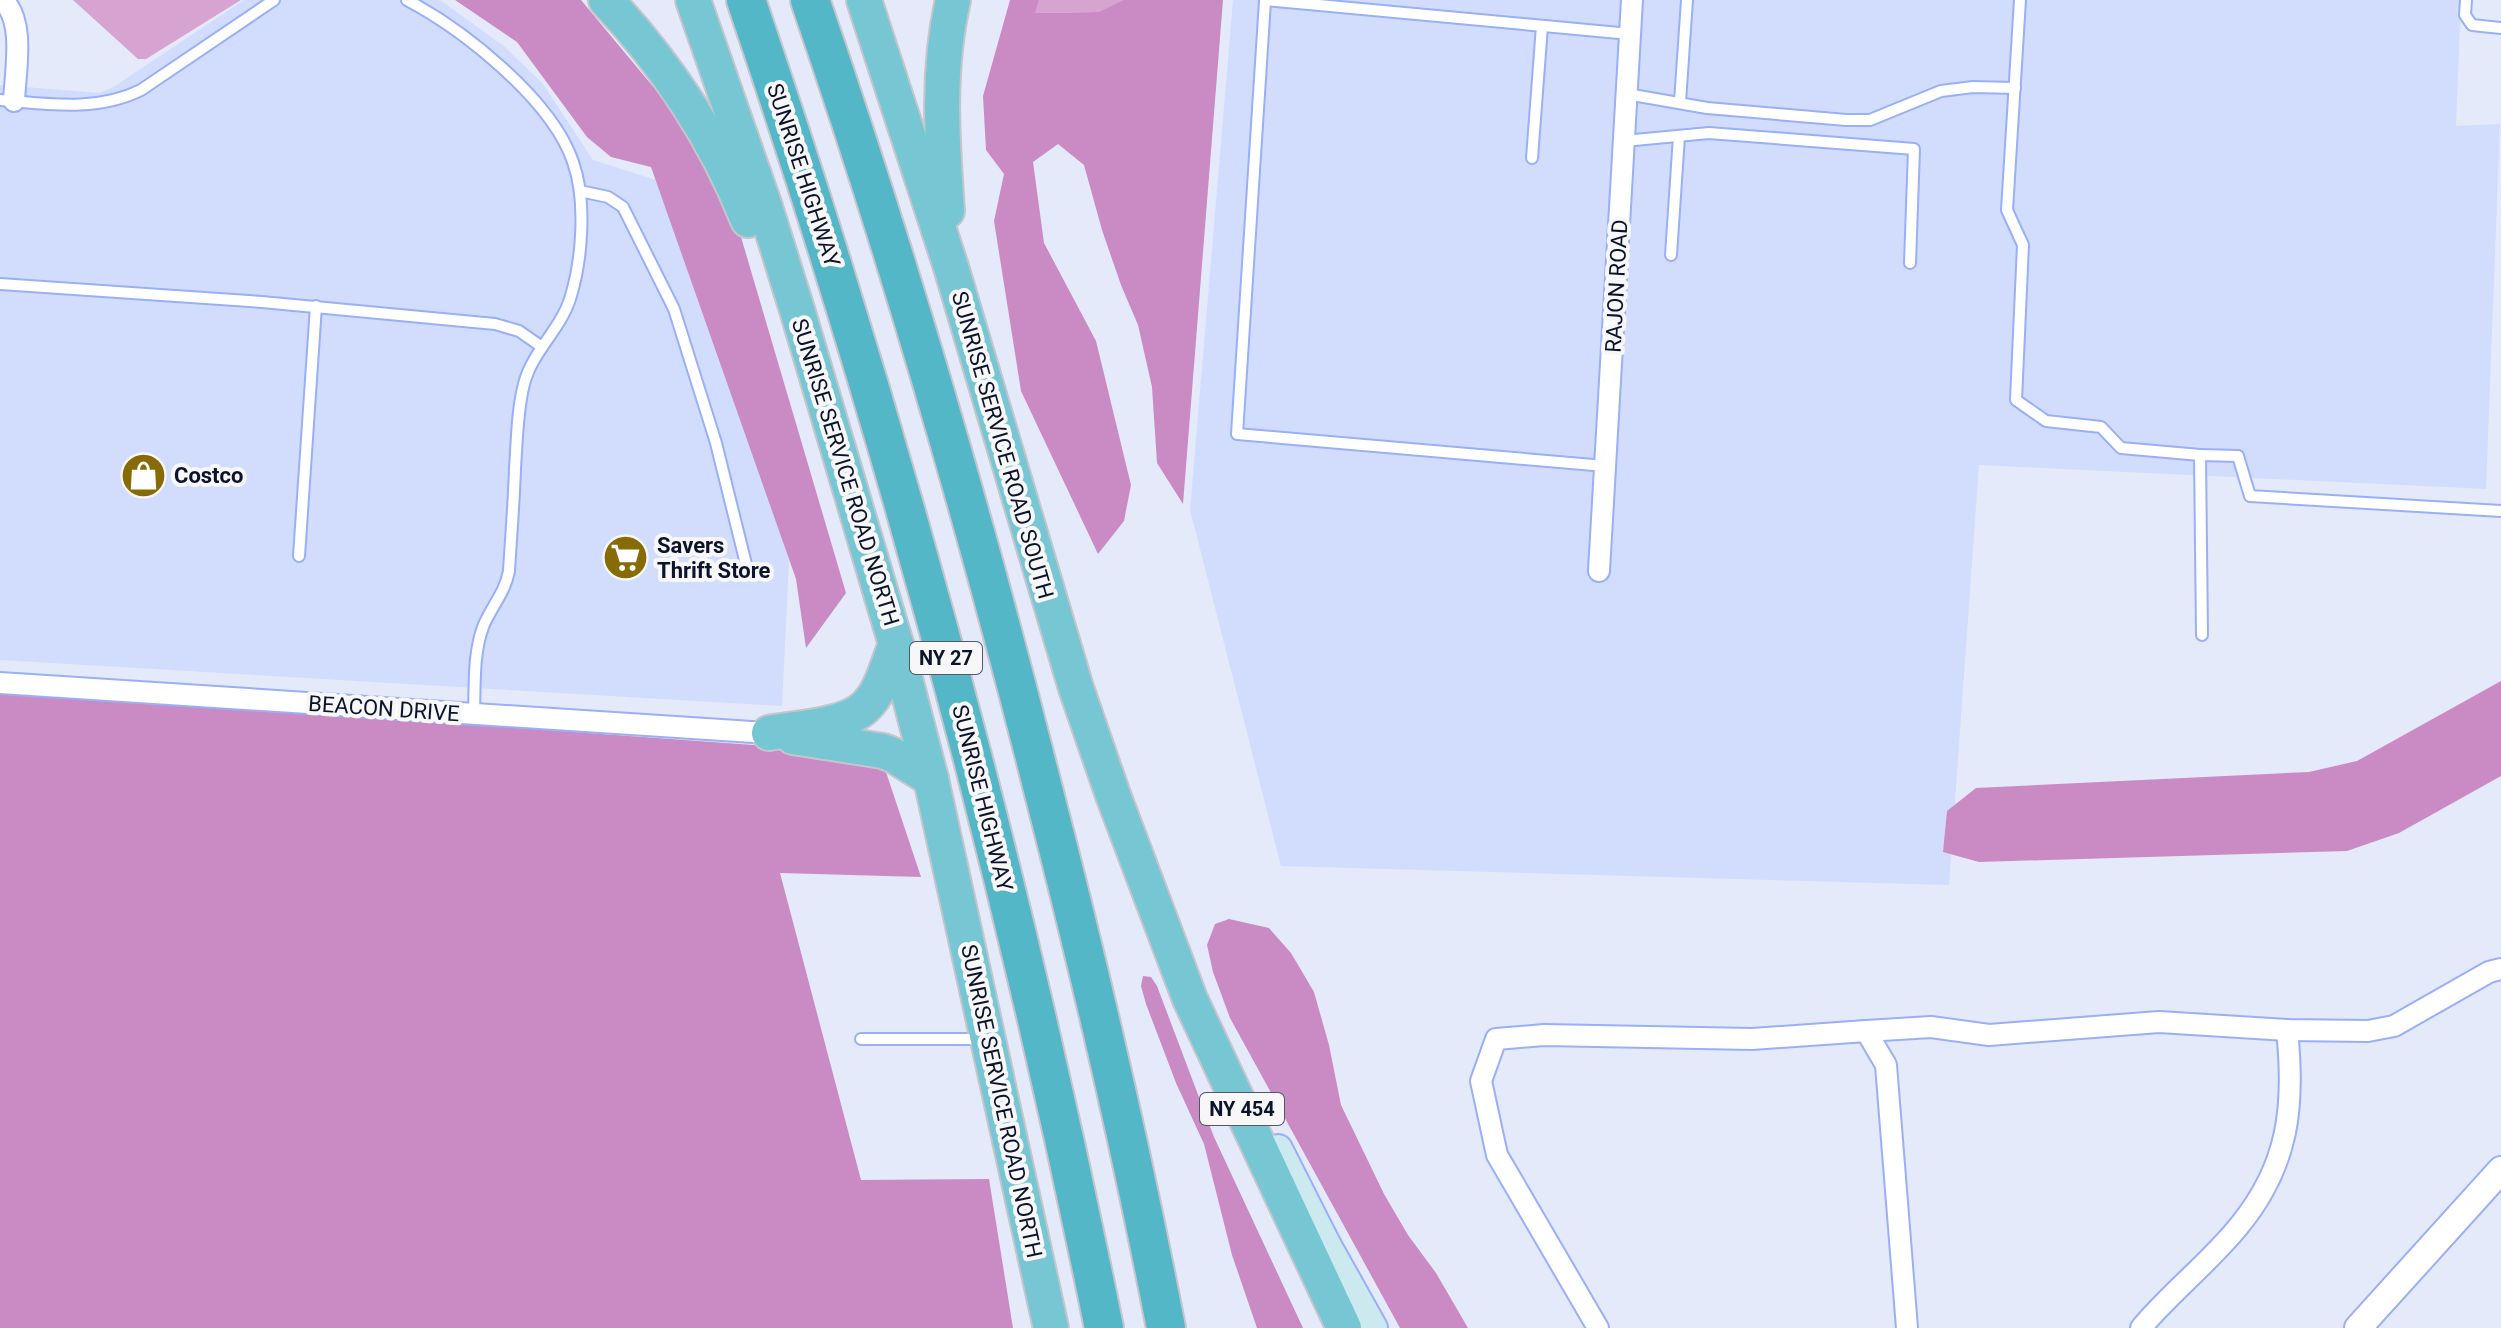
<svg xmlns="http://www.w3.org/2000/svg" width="2501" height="1328" font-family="Roboto,sans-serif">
	<rect width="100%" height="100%" fill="#e4eaf9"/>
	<g fill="#d2ddfe">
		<path d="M244 0H440L505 47 543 84 593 160 656 180 738 380 789 561 782 706 0 660V85L100 93 115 86Z"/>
		<path d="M1233 0H2461L2456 126 2500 124 2486 489 1979 465 1949 885 1281 866 1190 510Z"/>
	</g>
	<g fill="#d7a4d1">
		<path d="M73 0H241L146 59H138Z"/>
		<path d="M1039 0H1123L1100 12 1034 13Z"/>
	</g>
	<g fill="#ca8ac3">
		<path d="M455 0H581L675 113 741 237 846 593 806 648 796 579 651 167 611 157 587 137 517 42Z"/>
		<path d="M1010 0H1039L1035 13 1099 12 1123 0H1223L1183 504 1157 463 1152 387 1138 325 1121 285 1102 230 1084 165 1058 144 1033 162 1044 243 1096 341 1131 485 1124 521 1098 554 1021 391 994 221 1004 174 986 150 983 96Z"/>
		<path d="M2501 681V776L2399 833 2347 851 1979 862 1943 852 1947 811 1976 788 2309 772 2357 761Z"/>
		<path d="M0 691 880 754 921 877 780 873 861 1180 989 1179 1013 1328H0Z"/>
		<path d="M1229 919 1269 928 1291 953 1314 992 1329 1045 1341 1105 1384 1194 1408 1235 1436 1273 1468 1328H1400L1230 1018 1213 972 1207 945 1215 924Z"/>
		<path d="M1143 976 1151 977 1157 986 1214 1137 1303 1328H1257L1232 1255 1204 1144 1176 1083 1146 1004 1141 986Z"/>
	</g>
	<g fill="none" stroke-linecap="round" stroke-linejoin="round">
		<defs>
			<g id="service">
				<path d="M407 0C464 30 552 100 573 162 587 201 582 261 570 299 560 330 532 352 524 384 517 411 517 441 515 468 514 502 511 537 509 571 505 593 491 607 483 627 473 654 475 686 474 714"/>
				<path d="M1265 0 1630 34"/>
				<path d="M2020 0 2007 210 2023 245 2016 400 2046 421 2101 427 2121 448 2200 455 2202 635"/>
				<path d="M2466 0 2465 15 2472 25 2501 28"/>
				<path d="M1265 1 1237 434 1605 466"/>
				<path d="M1627 94 1707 108 1846 120H1870L1941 91 1973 87 2015 88"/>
				<path d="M0 100C48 104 97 112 141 90L274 0"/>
				<path d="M1680 102 1687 0"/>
				<path d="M1624 141 1709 133 1914 149 1910 263"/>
				<path d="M1532 158 1542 26"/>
				<path d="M580 191 608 197 623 207 674 309 716 443 746 564"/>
				<path d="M1671 255 1679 136"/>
				<path d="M0 284 262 302 495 324 519 331 542 347"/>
				<path d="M2200 455 2238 456 2250 496 2501 511"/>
				<path d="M299 556 316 306"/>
				<path d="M861 1039H983"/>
			</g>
			<g id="minor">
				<path d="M2 0C26 19 15 74 14 101"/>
				<path d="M1599 571 1632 0"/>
				<path d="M0 683 769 733"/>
				<path d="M1866 1031 1931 1027 1989 1035 2159 1022 2287 1030 2368 1031 2394 1026 2489 972 2501 969"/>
				<path d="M1598 1328 1497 1155 1481 1081 1496 1039 1544 1035 1752 1039 1866 1031 1886 1065 1907 1328"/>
				<path d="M2141 1328C2171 1292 2209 1263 2239 1226 2289 1165 2295 1106 2287 1030"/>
			</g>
			<path id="tertiary" d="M2358 1328 2501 1170"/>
			<path id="secondary" d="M1278 1149 1326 1244 1373 1328"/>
			<g id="trunk">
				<path d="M606 0C666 63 716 139 748 220"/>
				<path d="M693 0 765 207 798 313 896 644 931 779 1051 1328"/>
				<path d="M864 0 951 267 1076 688 1113 795 1190 999 1344 1328"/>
				<path d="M947 211C942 139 937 70 953 0"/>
				<path d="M769 733C796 728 847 726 866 706 882 691 888 663 896 644"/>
				<path d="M793 737 883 751 893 755 931 779"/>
			</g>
			<g id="motorway">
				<path d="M746 0C894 435 1013 878 1104 1328"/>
				<path d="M810 0C899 259 976 523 1043 789 1089 967 1131 1147 1166 1328"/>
			</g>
		</defs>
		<use href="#service" stroke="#99aff8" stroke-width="14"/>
		<use href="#minor" stroke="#99aff8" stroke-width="24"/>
		<use href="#tertiary" stroke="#99aff8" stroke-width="30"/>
		<use href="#secondary" stroke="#99aff8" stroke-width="32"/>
		<use href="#trunk" stroke="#c5c6cd" stroke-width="38"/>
		<use href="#motorway" stroke="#c5c6cd" stroke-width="42"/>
		<use href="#service" stroke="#fff" stroke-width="10"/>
		<use href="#minor" stroke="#fff" stroke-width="20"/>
		<use href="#tertiary" stroke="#fff" stroke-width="26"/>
		<use href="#secondary" stroke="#cbe9ee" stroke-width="28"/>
		<use href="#trunk" stroke="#76c6d3" stroke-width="34"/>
		<use href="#motorway" stroke="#53b7c8" stroke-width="38"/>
	</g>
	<defs>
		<symbol id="shop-disc" viewBox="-11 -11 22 22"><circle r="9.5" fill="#866b07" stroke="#f7f7f7"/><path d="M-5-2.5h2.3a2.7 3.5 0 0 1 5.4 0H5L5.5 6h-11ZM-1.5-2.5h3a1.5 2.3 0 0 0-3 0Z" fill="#fff"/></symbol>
		<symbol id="supermarket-disc" viewBox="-11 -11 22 22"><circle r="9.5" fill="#866b07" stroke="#f7f7f7"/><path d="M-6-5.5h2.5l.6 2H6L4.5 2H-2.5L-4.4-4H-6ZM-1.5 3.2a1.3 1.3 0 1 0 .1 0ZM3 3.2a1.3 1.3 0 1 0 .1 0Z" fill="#fff"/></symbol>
	</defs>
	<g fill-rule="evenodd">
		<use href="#shop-disc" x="118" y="450" width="51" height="51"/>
		<use href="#supermarket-disc" x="600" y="532" width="51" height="51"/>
	</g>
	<g text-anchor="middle" stroke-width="8" stroke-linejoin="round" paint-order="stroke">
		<g fill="#f7f7f7" stroke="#52576a" stroke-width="2">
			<rect x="910" y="642" width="72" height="32" rx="6"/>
			<rect x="1200" y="1093" width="84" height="32" rx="6"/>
		</g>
		<g font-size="20" font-weight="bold" fill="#0c132d">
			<text x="946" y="665">NY 27</text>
			<text x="1242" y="1116">NY 454</text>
		</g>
		<g font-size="22" fill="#0c132d" stroke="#f7f7f7">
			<text transform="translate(804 175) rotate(72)" y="8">SUNRISE HIGHWAY</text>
			<text transform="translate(1616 286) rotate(-87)" y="8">RAJON ROAD</text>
			<text transform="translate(1003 445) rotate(74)" y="8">SUNRISE SERVICE ROAD SOUTH</text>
			<text transform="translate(846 472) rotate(73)" y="8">SUNRISE SERVICE ROAD NORTH</text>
			<text transform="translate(384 708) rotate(4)" y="8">BEACON DRIVE</text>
			<text transform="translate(983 798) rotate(76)" y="8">SUNRISE HIGHWAY</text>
			<text transform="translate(1002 1101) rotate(78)" y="8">SUNRISE SERVICE ROAD NORTH</text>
		</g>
		<g font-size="22" font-weight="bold" fill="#0c132d" stroke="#f7f7f7" text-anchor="start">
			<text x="174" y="483">Costco</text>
			<text x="657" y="553">Savers<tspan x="657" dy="25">Thrift Store</tspan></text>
		</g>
	</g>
</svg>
